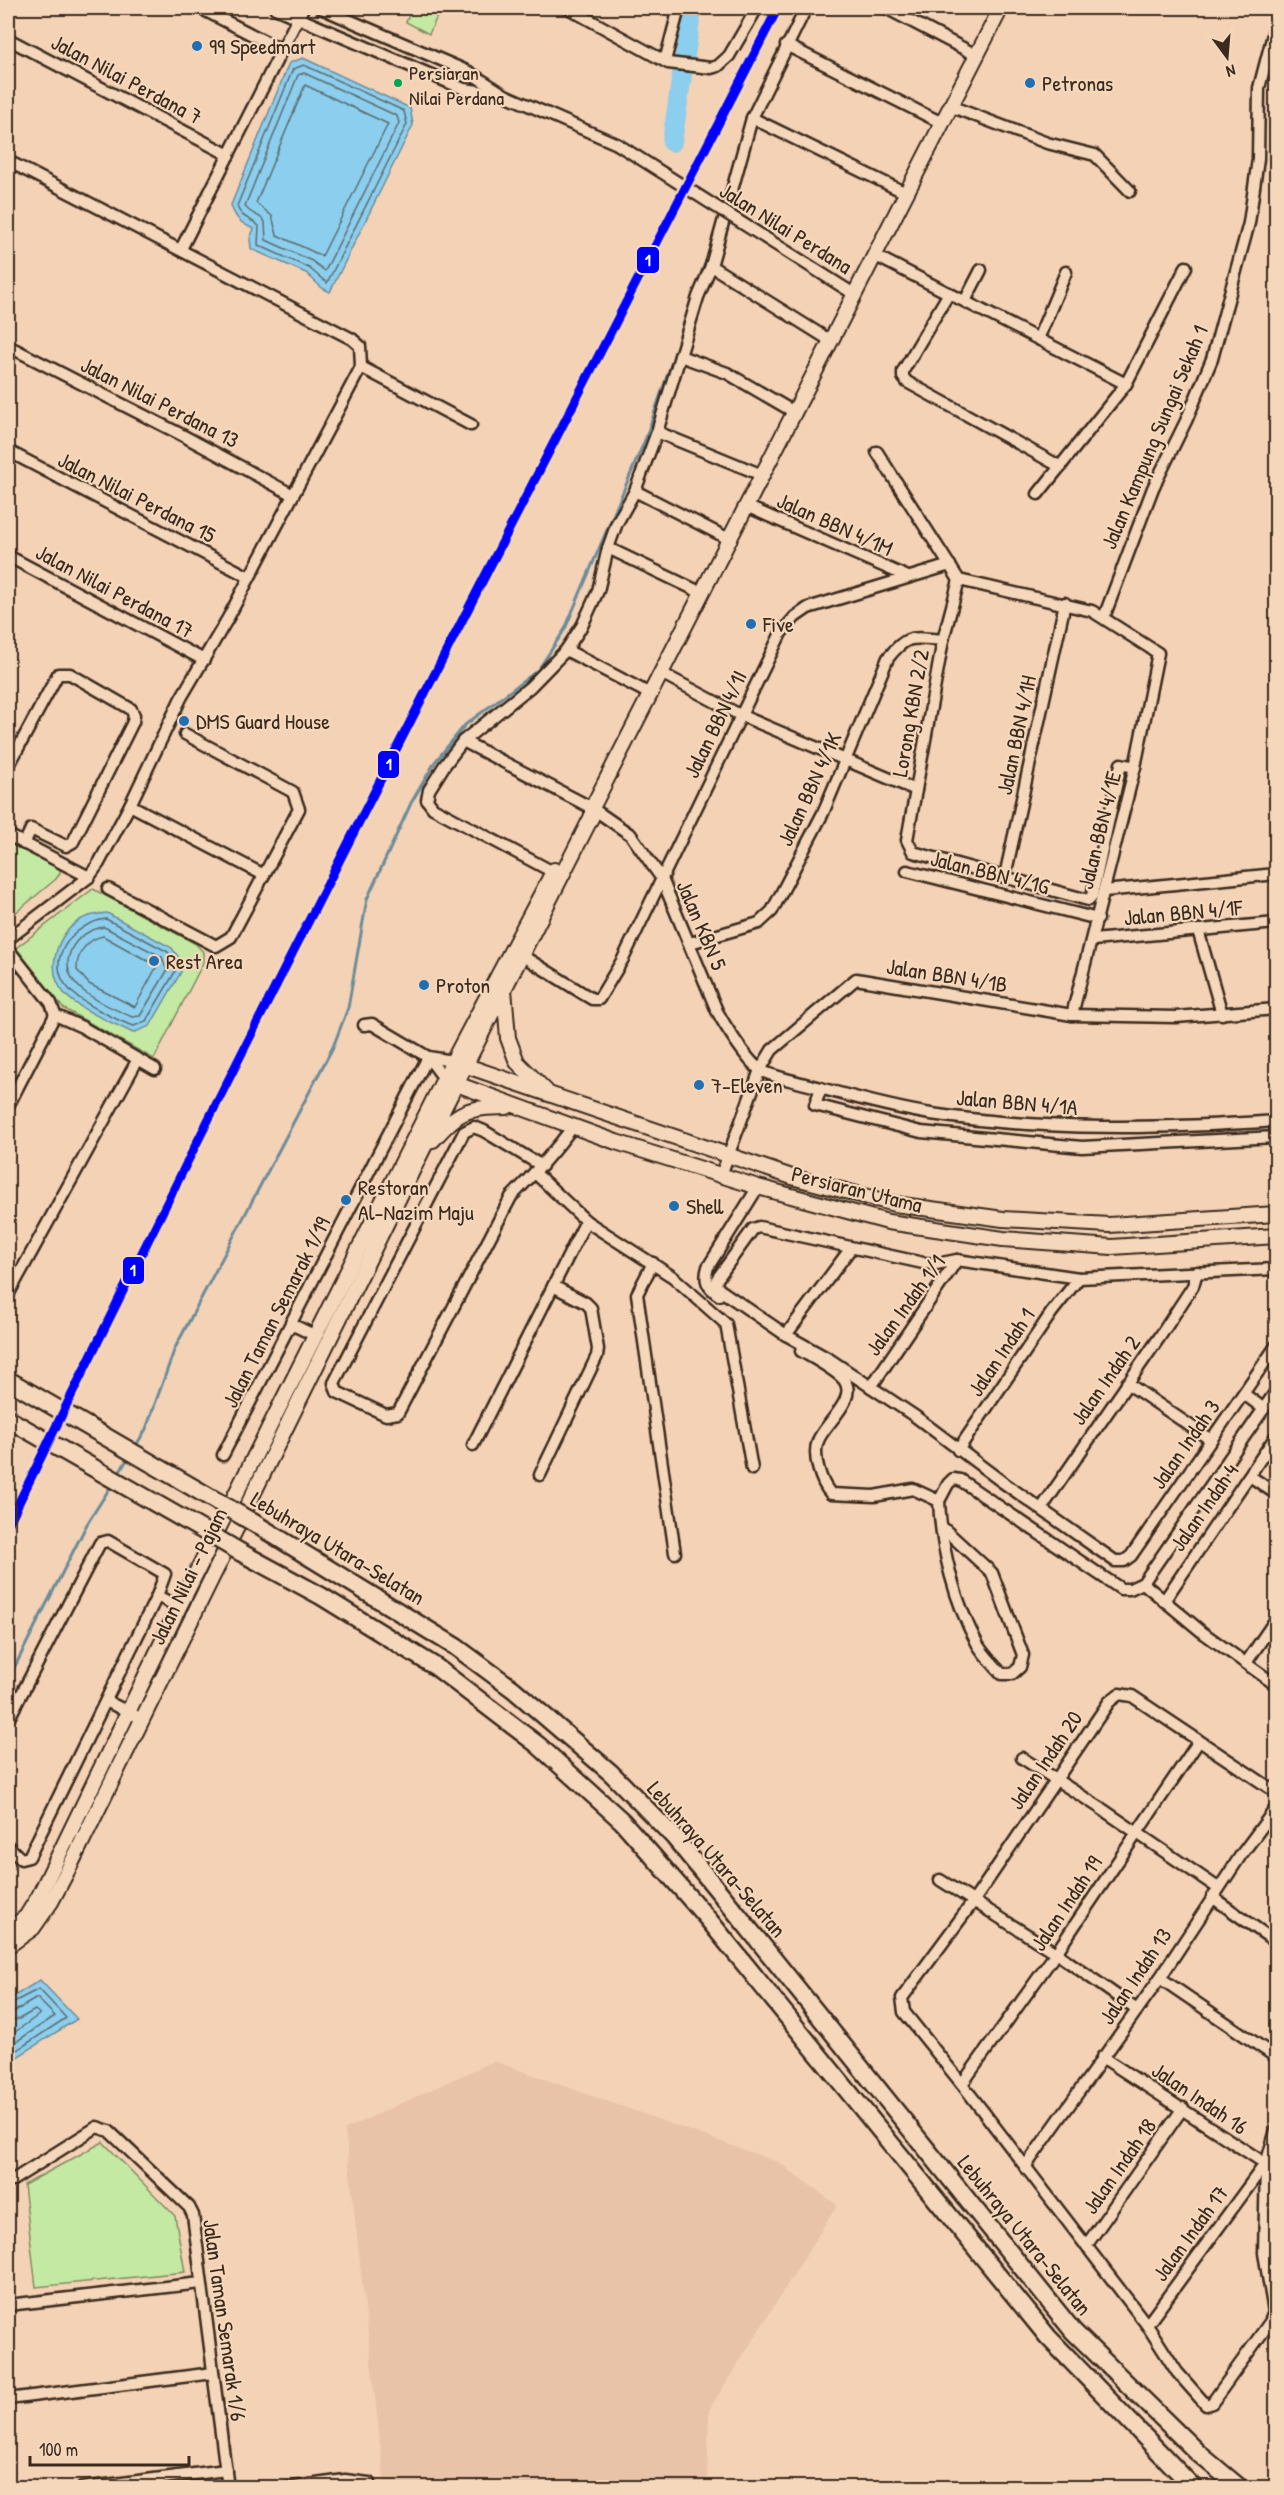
<svg xmlns="http://www.w3.org/2000/svg" width="1284" height="2495" font-family="'Patrick Hand',sans-serif">
	<rect width="100%" height="100%" fill="#f4d2b6"/>
	<filter id="ink" filterUnits="userSpaceOnUse"><feTurbulence type="fractalNoise" baseFrequency=".0167" numOctaves="2"/><feDisplacementMap in="SourceGraphic" scale="12" xChannelSelector="R" yChannelSelector="G"/><feConvolveMatrix kernelMatrix="1 2 1 2 8 2 1 2 1" color-interpolation-filters="sRGB"/></filter>
	<g filter="url(#ink)">
		<path fill="#e8c3a8" d="M494 2061 778 2162 837 2205 709 2410 707 2487H385L345 2129Z"/>
		<g fill="#c4e9a3" stroke="#808a60" stroke-width="1.5">
			<path d="M412 8H441L429 34 406 22Z"/>
			<path d="M8 837 59 865 60 873 56 879 8 919Z"/>
			<path d="M93 889 196 944 203 952V963L154 1059 63 1008 16 948Z"/>
			<path d="M103 2142 175 2216 185 2272 36 2287 24 2185Z"/>
		</g>
		<g fill="#8cceed" stroke="#6c8c9a" stroke-width="1.5">
			<path d="M303 58 410 108 413 125 330 292 322 288 306 273 251 249 250 238 254 229C241 224 235 218 231 205L289 63Z"/>
			<path d="M107 913 172 948 179 958 181 972 150 1026 133 1033C114 1023 77 1009 64 993 45 970 56 935 80 920 88 915 98 914 107 913Z"/>
			<path d="M40 1980 77 2019 8 2063V2000Z"/>
		</g>
		<g fill="none" stroke-linecap="round" stroke-linejoin="round">
			<g stroke="#5b6c71" stroke-width="1.5">
				<path d="M304 65 404 111 407 124 327 283 309 268 258 245 259 226C251 218 241 219 237 206L293 69Z"/>
				<path d="M304 73 397 116 399 123 325 271 312 261 266 240 265 222C260 214 250 215 245 206L298 75Z"/>
				<path d="M305 85 388 124 322 256 277 235 272 216 256 203Z"/>
				<path d="M106 919 168 952 173 960 175 972 146 1021 134 1026C118 1021 80 1002 69 989 42 960 74 923 106 919Z"/>
				<path d="M104 927 162 957 167 971 140 1016 132 1017C106 1005 55 987 71 950 77 937 90 929 104 927Z"/>
				<path d="M103 936 157 966 135 1007 89 984 77 970C76 954 87 939 103 936Z"/>
				<path d="M8 2005 39 1989 66 2018 8 2056"/>
				<path d="M8 2012 15 2011 37 1998 55 2016 8 2047"/>
				<path d="M8 2021 19 2019 35 2010 40 2014 8 2037"/>
			</g>
			<g stroke="#6c8c9a" stroke-width="3">
				<path d="M699 280 712 244"/>
				<path d="M135 1447 146 1429 175 1348 333 1047 348 1008 367 899 411 803 435 762 465 725 538 670 565 629 645 440 685 324"/>
				<path d="M118 1475 128 1458"/>
				<path d="M8 1680 87 1524 111 1486"/>
			</g>
			<path stroke="#8cceed" stroke-width="20" d="M672 142 692 8"/>
			<defs>
				<g id="minor">
					<path d="M200 8 282 50"/>
					<path d="M275 8 464 89 500 94"/>
					<path d="M321 8 469 72 505 95 617 144"/>
					<path d="M568 8 668 63 711 68 718 66 729 56 757 8"/>
					<path d="M886 8 976 55"/>
					<path d="M8 39 229 155"/>
					<path d="M786 45 942 123"/>
					<path d="M665 61 679 8"/>
					<path d="M950 106 1047 143 1095 155 1130 191"/>
					<path d="M752 118 906 193"/>
					<path d="M8 161 352 339 360 346 361 367 228 618 181 698 130 805 99 863 89 877 8 939"/>
					<path d="M775 244 854 294"/>
					<path d="M181 249 303 8"/>
					<path d="M874 255 1126 384"/>
					<path d="M711 266 831 341"/>
					<path d="M949 293 903 371V377L907 382 1061 467"/>
					<path d="M965 301 981 270"/>
					<path d="M1038 339 1066 272"/>
					<path d="M8 346 180 434 293 495"/>
					<path d="M680 356 727 373 794 412"/>
					<path d="M361 367 471 425"/>
					<path d="M657 432 762 475"/>
					<path d="M8 451 249 577"/>
					<path d="M877 452 959 580 1092 611 1158 653 1135 767 1072 1015"/>
					<path d="M635 491 729 539"/>
					<path d="M1038 494 1126 384 1186 267"/>
					<path d="M746 506 908 577"/>
					<path d="M608 548 702 593"/>
					<path d="M8 556 204 660"/>
					<path d="M959 580 943 640 907 840 913 852 1088 900 1092 896 1121 764 1135 767"/>
					<path d="M1104 617 1153 488 1186 421 1212 359 1249 223 1258 159 1259 88 1276 23"/>
					<path d="M566 650 650 694"/>
					<path d="M661 673 740 715 916 790"/>
					<path d="M463 741 592 808 631 835 662 879 717 1011C725 1026 746 1059 759 1069 767 1076 808 1084 820 1088 857 1098 893 1108 931 1114 1046 1131 1161 1129 1276 1121"/>
					<path d="M8 767 58 674H70L131 709 134 715 133 722 73 842 66 846 31 829 24 844"/>
					<path d="M130 805 264 875"/>
					<path d="M8 835 89 877"/>
					<path d="M907 871 1098 919"/>
					<path d="M553 872 433 808 427 800 429 790 444 766 463 741 530 687 566 650 582 626 598 591 608 548 617 523 635 491 657 432 698 297 711 266 752 118 806 8"/>
					<path d="M1005 876 1065 603"/>
					<path d="M108 889 216 946 231 937 299 809 293 792 185 734"/>
					<path d="M1104 891 1276 874"/>
					<path d="M1198 930 1222 1014"/>
					<path d="M1093 940 1276 923"/>
					<path d="M690 943 759 923 772 911 823 813 888 658C908 633 913 638 943 640"/>
					<path d="M8 949 51 1003 55 1015 82 1027 155 1069"/>
					<path d="M521 955 592 999H599L623 959 781 633 795 617 808 608 950 565"/>
					<path d="M364 1025 372 1024 428 1057 453 1061"/>
					<path d="M428 1057 445 1080"/>
					<path d="M821 1088 815 1105 921 1132 1082 1147 1276 1137"/>
					<path d="M8 1106 55 1015"/>
					<path d="M542 1166 484 1131 474 1127 464 1132 334 1383 337 1392 386 1415 398 1413 511 1197C533 1175 553 1153 572 1128"/>
					<path d="M535 1173 586 1221 673 1277 726 1324 752 1469"/>
					<path d="M721 1175 760 1070 772 1050 856 979 1072 1015 1176 1017 1276 1009"/>
					<path d="M957 1260 936 1264 923 1263 759 1227 753 1229 717 1279 716 1285 720 1290 786 1335 829 1359 916 1417 1001 1481 1115 1561H1124L1131 1556 1276 1346"/>
					<path d="M653 1263 637 1294 675 1553"/>
					<path d="M8 1295 138 1059"/>
					<path d="M719 1295C707 1287 704 1280 708 1267L758 1187"/>
					<path d="M291 1324 316 1336"/>
					<path d="M786 1335 851 1248"/>
					<path d="M801 1351C813 1358 836 1370 844 1380 859 1399 823 1425 818 1441 812 1456 821 1483 831 1494L874 1496 913 1489 939 1501C941 1549 955 1603 978 1645 984 1655 994 1665 1002 1674H1012L1020 1667 1023 1655 992 1573 942 1527"/>
					<path d="M1127 1383 1211 1440"/>
					<path d="M871 1387 957 1260 1079 1278 1276 1269"/>
					<path d="M1244 1394 1264 1409"/>
					<path d="M473 1445 586 1221"/>
					<path d="M958 1450 1052 1312 1079 1278"/>
					<path d="M223 1455 428 1057"/>
					<path d="M540 1475 597 1356 598 1349 591 1308 586 1303 553 1286"/>
					<path d="M1250 1476 1276 1494"/>
					<path d="M939 1501 948 1484 953 1479 960 1480 1121 1589H1130L1143 1583 1276 1391"/>
					<path d="M1041 1509 1159 1338 1193 1286 1197 1272"/>
					<path d="M1143 1583 1202 1632 1276 1685"/>
					<path d="M157 1596 179 1607"/>
					<path d="M1164 1601 1276 1436"/>
					<path d="M1246 1663 1276 1619"/>
					<path d="M106 1701 142 1719"/>
					<path d="M8 1720 100 1543 108 1541 165 1574 157 1596 29 1857 21 1859 8 1846"/>
					<path d="M1022 1758 1099 1807 1218 1888"/>
					<path d="M1276 1792 1132 1696 1119 1694 1109 1702 973 1902 902 1998 904 2012 962 2084 1147 2325 1177 2372 1206 2405 1212 2403 1270 2322 1274 2312 1264 2253 1266 2164 1276 2130"/>
					<path d="M940 1880 1056 1953 1137 2010"/>
					<path d="M1212 1897 1276 1942"/>
					<path d="M1160 1978 1276 2057"/>
					<path d="M1102 2057 1266 2164"/>
					<path d="M962 2084 1056 1953 1199 1741"/>
					<path d="M1025 2167 1160 1978 1241 1855 1276 1808"/>
					<path d="M8 2183 97 2127 109 2131 189 2207 193 2215 228 2488"/>
					<path d="M1086 2246 1183 2108"/>
					<path d="M8 2305 201 2283"/>
					<path d="M1147 2325 1265 2164"/>
					<path d="M8 2399 213 2373"/>
					<path d="M82 2488 226 2470"/>
					<path d="M287 2488 345 2480 369 2483 370 2488"/>
				</g>
				<g id="major">
					<path d="M504 989 508 1038 517 1062 546 1091"/>
					<path d="M458 1063 792 1177 895 1204 1003 1219 1109 1225 1276 1214"/>
					<path d="M448 1081 616 1142 758 1187 888 1222 1003 1239 1112 1247 1276 1236"/>
					<path d="M433 1140C460 1109 467 1108 507 1107"/>
					<path d="M8 1930 26 1917 39 1896 179 1607 453 1061 554 870"/>
					<path d="M8 1946 33 1928 51 1902 72 1862 421 1153 592 816V808L1001 8"/>
				</g>
				<g id="highway">
					<path d="M8 1380 218 1502"/>
					<path d="M8 1419 204 1531"/>
					<path d="M254 1523 456 1647 513 1689 611 1773 674 1837 729 1904 1073 2331 1198 2453 1240 2488"/>
					<path d="M240 1552 321 1596 436 1667 538 1745 622 1821 708 1919 1048 2337 1194 2488"/>
				</g>
			</defs>
			<use href="#minor" stroke="#3b2a1e" stroke-width="15"/>
			<use href="#major" stroke="#3b2a1e" stroke-width="18"/>
			<use href="#highway" stroke="#3b2a1e" stroke-width="21"/>
			<use href="#minor" stroke="#f5d8bb" stroke-width="10"/>
			<use href="#major" stroke="#f5d8bb" stroke-width="14"/>
			<use href="#highway" stroke="#f5d8bb" stroke-width="16"/>
			<defs>
				<path id="minor-bridge" d="M617 144 775 244"/>
				<g id="highway-bridge">
					<path d="M218 1502 254 1523"/>
					<path d="M204 1531 240 1552"/>
				</g>
			</defs>
			<use href="#minor-bridge" stroke="#3b2a1e" stroke-width="15" stroke-linecap="butt"/>
			<use href="#highway-bridge" stroke="#3b2a1e" stroke-width="21" stroke-linecap="butt"/>
			<use href="#minor-bridge" stroke="#f5d8bb" stroke-width="10"/>
			<use href="#highway-bridge" stroke="#f5d8bb" stroke-width="16"/>
			<defs>
				<path id="rail-1" d="M8 1525C256 1015 518 512 778 8"/>
			</defs>
			<use href="#rail-1" stroke="#f5d8bb" stroke-width="14"/>
			<use href="#rail-1" stroke="#00f" stroke-width="9"/>
		</g>
	</g>
	<g fill="#1f6fb2" stroke="#f5d8bb" stroke-width="2">
		<circle cx="197" cy="46" r="6"/>
		<circle cx="1030" cy="83" r="6"/>
		<circle cx="751" cy="624" r="6"/>
		<circle cx="184" cy="721" r="6"/>
		<circle cx="154" cy="961" r="6"/>
		<circle cx="424" cy="985" r="6"/>
		<circle cx="699" cy="1085" r="6"/>
		<circle cx="346" cy="1200" r="6"/>
		<circle cx="674" cy="1206" r="6"/>
	</g>
	<circle fill="#00a651" stroke="#f5d8bb" stroke-width="2" cx="398" cy="83" r="5"/>
	<g text-anchor="middle" stroke-width="4.5" stroke-linejoin="round" paint-order="stroke">
		<g font-size="20" fill="#3b2a1e" stroke="#f5d8bb" text-anchor="start">
			<text x="409" y="80">Persiaran<tspan x="409" dy="25">Nilai Perdana</tspan></text>
		</g>
		<g font-size="22" fill="#3b2a1e" stroke="#f5d8bb" text-anchor="start">
			<text x="209" y="54">99 Speedmart</text>
			<text x="1042" y="91">Petronas</text>
			<text x="763" y="632">Five</text>
			<text x="196" y="729">DMS Guard House</text>
			<text x="166" y="969">Rest Area</text>
			<text x="436" y="993">Proton</text>
			<text x="711" y="1093">7-Eleven</text>
			<text x="358" y="1195">Restoran<tspan x="358" dy="25">Al-Nazim Maju</tspan></text>
			<text x="686" y="1214">Shell</text>
		</g>
		<g font-size="22" fill="#3b2a1e" stroke="#f5d8bb">
			<text transform="translate(127 79) rotate(28)" y="8">Jalan Nilai Perdana 7</text>
			<text transform="translate(786 228) rotate(32)" y="8">Jalan Nilai Perdana</text>
			<text transform="translate(160 402) rotate(27)" y="8">Jalan Nilai Perdana 13</text>
			<text transform="translate(1154 437) rotate(-67)" y="8">Jalan Kampung Sungai Sekah 1</text>
			<text transform="translate(137 497) rotate(27)" y="8">Jalan Nilai Perdana 15</text>
			<text transform="translate(835 524) rotate(24)" y="8">Jalan BBN 4/1M</text>
			<text transform="translate(115 591) rotate(28)" y="8">Jalan Nilai Perdana 17</text>
			<text transform="translate(910 713) rotate(-80)" y="8">Lorong KBN 2/2</text>
			<text transform="translate(715 724) rotate(-64)" y="8">Jalan BBN 4/1I</text>
			<text transform="translate(1016 735) rotate(-78)" y="8">Jalan BBN 4/1H</text>
			<text transform="translate(809 789) rotate(-65)" y="8">Jalan BBN 4/1K</text>
			<text transform="translate(1099 830) rotate(-76)" y="8">Jalan BBN 4/1E</text>
			<text transform="translate(990 872) rotate(14)" y="8">Jalan BBN 4/1G</text>
			<text transform="translate(1183 912) rotate(-5)" y="8">Jalan BBN 4/1F</text>
			<text transform="translate(702 925) rotate(67)" y="8">Jalan KBN 5</text>
			<text transform="translate(947 975) rotate(9)" y="8">Jalan BBN 4/1B</text>
			<text transform="translate(1017 1102) rotate(5)" y="8">Jalan BBN 4/1A</text>
			<text transform="translate(857 1189) rotate(14)" y="8">Persiaran Utama</text>
			<text transform="translate(905 1305) rotate(-54)" y="8">Jalan Indah 1/1</text>
			<text transform="translate(276 1312) rotate(-63)" y="8">Jalan Taman Semarak 1/19</text>
			<text transform="translate(1001 1352) rotate(-56)" y="8">Jalan Indah 1</text>
			<text transform="translate(1105 1380) rotate(-55)" y="8">Jalan Indah 2</text>
			<text transform="translate(1185 1444) rotate(-55)" y="8">Jalan Indah 3</text>
			<text transform="translate(1204 1507) rotate(-55)" y="8">Jalan Indah 4</text>
			<text transform="translate(338 1548) rotate(31)" y="8">Lebuhraya Utara–Selatan</text>
			<text transform="translate(188 1576) rotate(-64)" y="8">Jalan Nilai - Pajam</text>
			<text transform="translate(1045 1760) rotate(-56)" y="8">Jalan Indah 20</text>
			<text transform="translate(717 1859) rotate(49)" y="8">Lebuhraya Utara–Selatan</text>
			<text transform="translate(1066 1903) rotate(-56)" y="8">Jalan Indah 19</text>
			<text transform="translate(1135 1976) rotate(-56)" y="8">Jalan Indah 13</text>
			<text transform="translate(1200 2098) rotate(34)" y="8">Jalan Indah 16</text>
			<text transform="translate(1119 2166) rotate(-55)" y="8">Jalan Indah 18</text>
			<text transform="translate(1190 2233) rotate(-54)" y="8">Jalan Indah 17</text>
			<text transform="translate(1025 2235) rotate(51)" y="8">Lebuhraya Utara–Selatan</text>
			<text transform="translate(225 2320) rotate(82)" y="8">Jalan Taman Semarak 1/6</text>
		</g>
	</g>
	<g stroke="#f5d8bb" stroke-width="2">
		<rect x="636" y="246" width="24" height="28" rx="6" fill="#00f"/>
		<rect x="377" y="750" width="23" height="29" rx="6" fill="#00f"/>
		<rect x="122" y="1256" width="23" height="29" rx="6" fill="#00f"/>
	</g>
	<g font-size="16" text-anchor="middle" font-weight="bold" fill="#fff">
		<text x="648" y="266">1</text>
		<text x="389" y="770">1</text>
		<text x="133" y="1276">1</text>
	</g>
	<rect width="1284" height="2495" fill="none" stroke="#f5d8bb" stroke-width="30"/>
	<rect x="15" y="15" width="1254" height="2465" fill="none" stroke="#3b2a1e" stroke-width="2" filter="url(#ink)"/>
	<g transform="translate(1227 57) rotate(164)" stroke="#f5d8bb" stroke-width="4.5" paint-order="stroke">
	<path d="M0-4.5L10 22L0 15L-10 22Z" fill="#3b2a1e"/>
	<text y="-9" font-size="16" font-weight="bold" text-anchor="middle" fill="#3b2a1e">N</text>
	</g>
	<path d="M30 2456v9h159v-9" fill="none" stroke="#3b2a1e" stroke-width="3"/>
	<text x="39" y="2456" font-size="18" fill="#3b2a1e" stroke="#f5d8bb" stroke-width="4.5" paint-order="stroke">100 m</text>
</svg>
